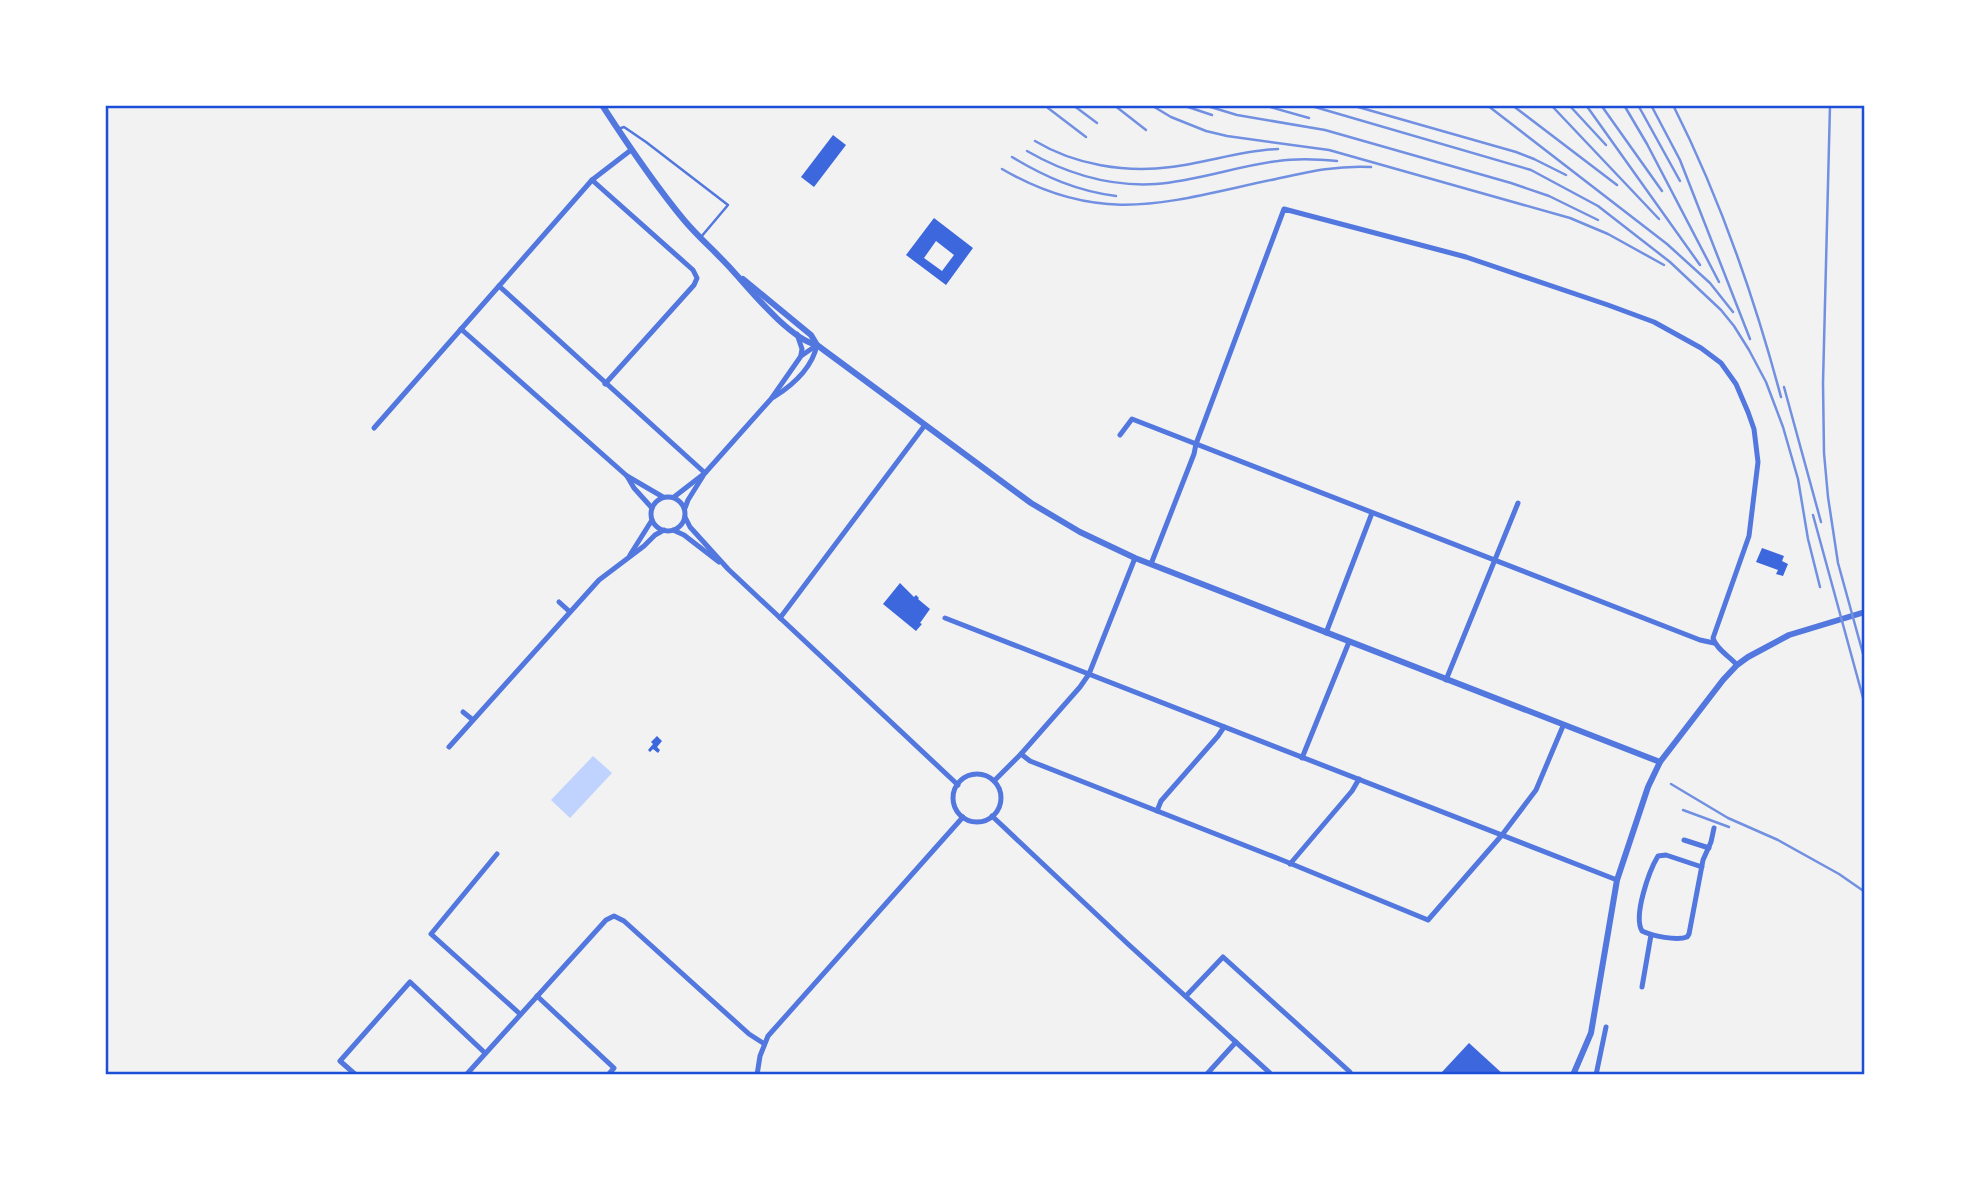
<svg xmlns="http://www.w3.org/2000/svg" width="1970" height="1180" font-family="Bitter,serif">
	<rect width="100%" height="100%" fill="#f2f2f2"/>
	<path fill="#bfd3fe" d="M593 756 612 773 570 818 551 800Z"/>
	<g fill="#3d67dc" fill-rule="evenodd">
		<path d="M833 135 846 145 814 187 801 177Z"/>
		<path d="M934 218 973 248 946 285 906 255ZM936 241 954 255 942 271 924 258Z"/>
		<path d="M1762 548 1784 556 1782 561 1788 564 1783 576 1776 574 1778 570 1756 562Z"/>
		<path d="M900 583 914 597 916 595 919 598 918 599 930 609 920 623 922 624 916 631 883 604Z"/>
		<path d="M657 736 662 741 657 747 660 750 658 753 653 749 650 752 648 750 653 744 651 742Z"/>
		<path d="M1469 1043 1504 1075H1445L1442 1072Z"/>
	</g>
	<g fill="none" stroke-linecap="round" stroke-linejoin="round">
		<path stroke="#5277de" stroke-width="2.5" d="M618 129 624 127 646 142 728 205 701 237"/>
		<g stroke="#5277de" stroke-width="5">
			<path d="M631 150 592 180 499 286 705 473"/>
			<path d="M592 180 693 270 697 278 694 285 605 384"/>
			<path d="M461 329 627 476 634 488 652 508"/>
			<path d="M797 334 802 349 801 355"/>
			<path d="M774 397C793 385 812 368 817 345"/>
			<path d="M374 428 499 286"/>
			<path d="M1120 435 1132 419 1700 640 1714 643"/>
			<path d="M627 476 663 497"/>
			<circle cx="668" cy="514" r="17"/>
			<path d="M674 497 705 473 771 399 801 356 817 345"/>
			<path d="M685 508 688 500 703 476"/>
			<path d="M685 517 690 527 728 569 958 785"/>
			<path d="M673 530 684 535 719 562"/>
			<path d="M630 555 652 520"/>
			<path d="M1151 564 1194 454 1196 444 1284 209 1466 257 1608 305 1654 322 1701 348 1721 363 1736 384 1748 412 1754 429 1758 462 1749 536 1713 638C1716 649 1729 656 1737 665"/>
			<path d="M559 602 570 612"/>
			<path d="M780 618 925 425"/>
			<path d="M945 618 1617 880"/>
			<path d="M1326 633 1372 513"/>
			<path d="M1446 680 1518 503"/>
			<path d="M463 712 473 720"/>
			<path d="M449 747 599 580 644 546 655 535 664 530"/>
			<path d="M1021 754 1030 761 1282 860 1428 920 1502 835 1536 790 1563 726"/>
			<path d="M1302 758 1349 642"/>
			<circle cx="977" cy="798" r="24"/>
			<path d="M994 781 1021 754 1080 687 1089 674 1135 558"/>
			<path d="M1157 811 1161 801 1218 736 1224 727"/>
			<path d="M992 816 1128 944 1272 1075"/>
			<path d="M1684 840 1709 848"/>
			<path d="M497 854 431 934 520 1014"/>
			<path d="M1290 864 1352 791 1359 779"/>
			<path d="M1702 867 1666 855 1658 856C1649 871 1633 916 1642 931 1652 936 1677 941 1687 937L1689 934 1703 860 1711 842 1714 828"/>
			<path d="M1642 987 1651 935"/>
			<path d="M537 996 614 1068 608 1075"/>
			<path d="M1186 996 1223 957 1350 1072"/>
			<path d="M356 1075 340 1061 410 982 485 1053"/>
			<path d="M466 1075 606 920 614 916 624 921 749 1034 763 1043"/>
			<path d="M757 1075 760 1056 768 1036 963 817"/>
			<path d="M1206 1075 1236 1042"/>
			<path d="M1596 1075 1606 1027"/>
		</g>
		<g stroke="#5277de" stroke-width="6">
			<path d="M602 105C628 145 654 184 684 220 699 238 717 253 733 271 752 292 790 339 817 345L1031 503 1080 532 1135 558 1660 762"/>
			<path d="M743 279 811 335 817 345"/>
			<path d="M1573 1075 1591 1033 1617 880 1648 787 1660 762 1723 680 1737 665 1748 657 1789 635 1865 612"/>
		</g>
		<g stroke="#7290e2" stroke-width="2.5">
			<path d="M1073 105 1097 123"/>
			<path d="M1114 105 1146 130"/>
			<path d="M1151 105 1171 117 1206 131 1227 136 1329 150 1570 218 1608 234 1664 265"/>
			<path d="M1182 105 1212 115"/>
			<path d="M1204 105 1237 115 1325 130 1511 183 1549 196 1598 220"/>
			<path d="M1263 105 1309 118"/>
			<path d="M1308 105 1531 170 1598 206 1670 262 1721 310 1734 326 1749 350 1766 382 1783 427 1798 479 1808 539 1820 587"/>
			<path d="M1351 105 1516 152 1534 159 1566 175"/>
			<path d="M1487 105 1667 244 1710 283 1733 312"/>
			<path d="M1512 105 1617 185"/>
			<path d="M1551 105 1659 219"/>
			<path d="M1569 105 1606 145"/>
			<path d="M1586 105 1700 265"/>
			<path d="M1601 105 1662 191"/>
			<path d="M1624 105 1647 144 1719 282"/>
			<path d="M1638 105 1680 181"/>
			<path d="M1651 105 1680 160 1750 339"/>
			<path d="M1673 105C1720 198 1754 296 1781 397"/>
			<path d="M1830 105 1823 383 1824 453 1828 497 1838 563 1865 661"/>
			<path d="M1048 108 1086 137"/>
			<path d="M1035 141C1075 165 1125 173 1171 167 1207 163 1242 150 1278 149"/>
			<path d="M1027 151C1067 174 1109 187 1156 184 1197 181 1237 166 1278 161 1297 158 1318 159 1337 161"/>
			<path d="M1012 157C1045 177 1077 191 1116 196"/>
			<path d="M1002 169C1103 228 1170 201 1276 179 1308 172 1338 165 1371 167"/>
			<path d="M1784 387 1821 522"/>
			<path d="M1813 515 1865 705"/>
			<path d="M1671 784 1728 818 1778 840 1839 874 1865 892"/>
			<path d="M1683 810 1729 827"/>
		</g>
	</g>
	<rect width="1970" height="1180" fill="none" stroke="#ffffff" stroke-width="214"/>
	<rect x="107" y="107" width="1756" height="966" fill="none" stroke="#1d4ed8" stroke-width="2.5"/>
</svg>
